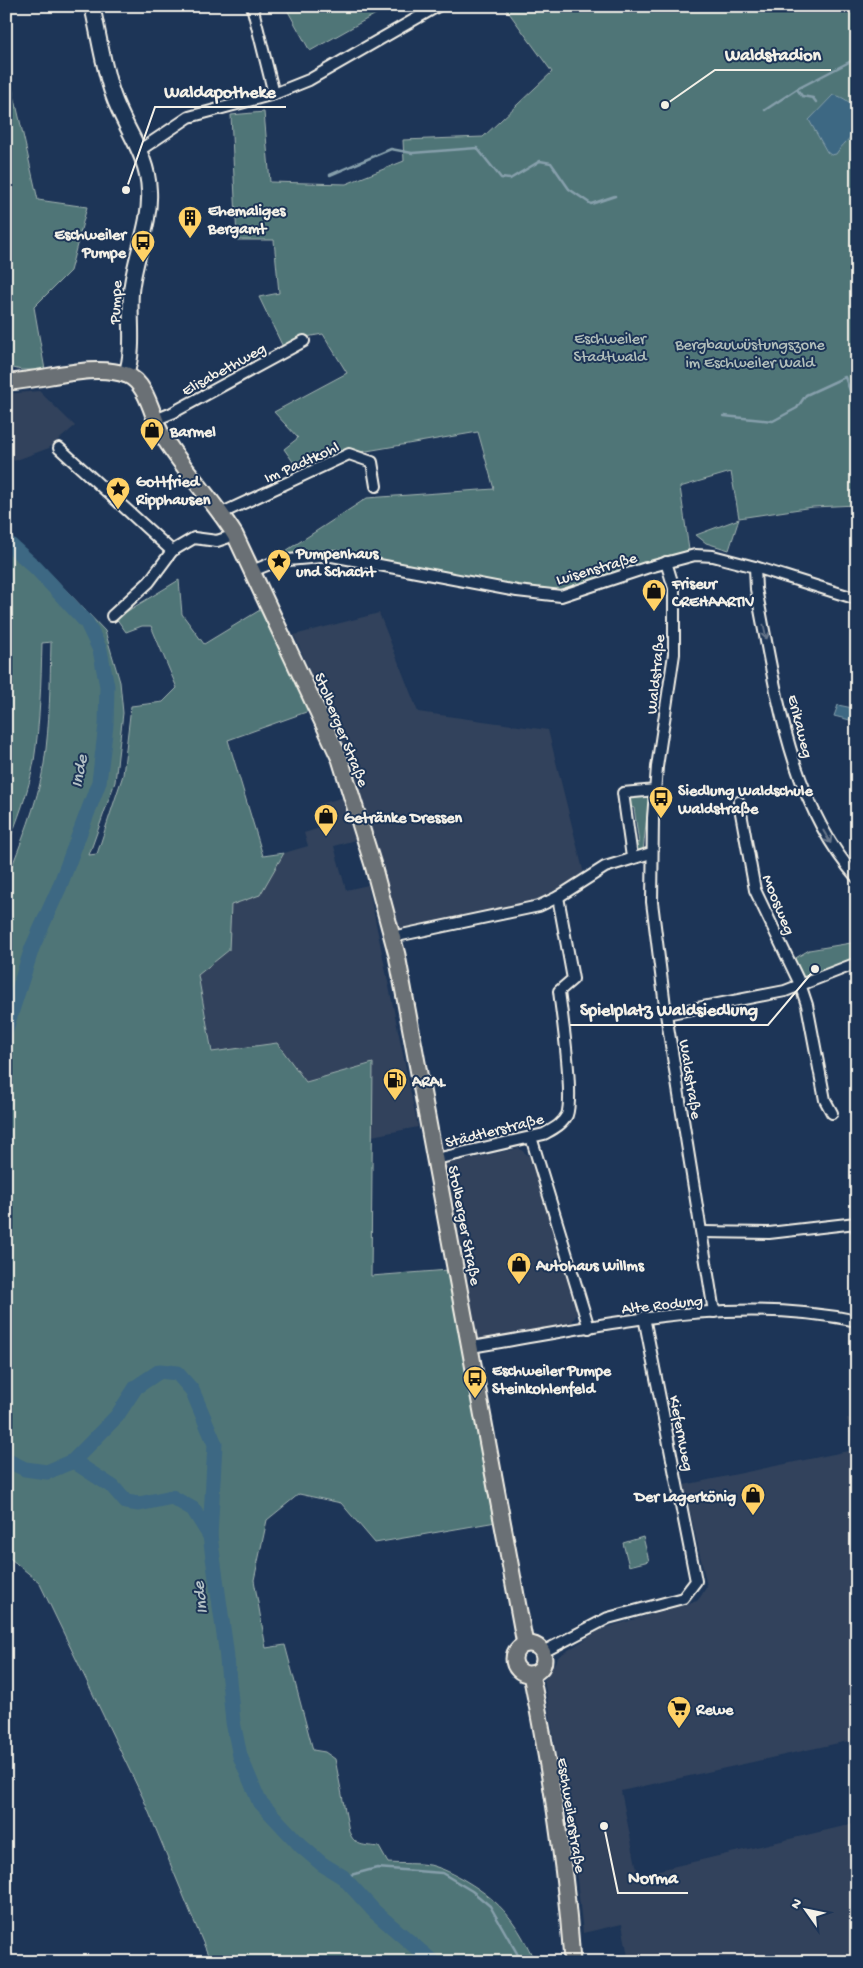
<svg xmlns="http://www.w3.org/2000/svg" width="863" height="1968" font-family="'Gochi Hand',sans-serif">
	<rect width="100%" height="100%" fill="#1d3557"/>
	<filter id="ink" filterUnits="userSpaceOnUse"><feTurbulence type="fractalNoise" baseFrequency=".02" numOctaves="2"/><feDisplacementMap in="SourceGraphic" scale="10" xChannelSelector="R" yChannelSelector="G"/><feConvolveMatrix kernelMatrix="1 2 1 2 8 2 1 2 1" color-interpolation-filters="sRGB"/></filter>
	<g filter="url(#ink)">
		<g fill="#31425c">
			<path d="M39 391 75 426 49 448 14 461 6 443V394Z"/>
			<path d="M379 613 418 712 548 730 584 874 556 895 537 902 399 932 347 757 294 635Z"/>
			<path d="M344 797 355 840 334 846 346 890 368 885 418 1127 372 1136 373 1063 306 1082 276 1043 213 1052 198 974 229 950 231 905 260 895 284 853 308 846 304 833 326 826 320 804Z"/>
			<path d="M519 1148 531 1158 577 1314 570 1325 477 1340 443 1165Z"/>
			<path d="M847 1418 857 1420V1739L621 1791 638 1875 857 1823V1962H629L622 1924 583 1933 577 1879 544 1680 559 1656 601 1629 697 1601 701 1596 707 1586 684 1485 853 1450Z"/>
		</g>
		<g fill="#4f7577" stroke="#a2b3b0">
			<path d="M285 6H390L310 51Z"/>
			<path d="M504 6H857V505L813 507 739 518 731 472 680 487 689 550 561 593 484 582 332 552 275 558 367 498 494 489 478 432 349 454 301 473 284 449 298 438 274 412 347 373 323 334 300 338 283 347 259 297 279 293 274 240H237L231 115 264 112 270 182 346 184 404 161 403 140 483 137 552 72Z"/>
			<path d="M6 60 38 200 87 207 70 271 34 307 45 370H21L6 366Z"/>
			<path d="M739 519 729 550 706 543 696 535Z"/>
			<path d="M6 534 41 564 105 631 120 682 123 713 115 782 89 855 97 854 123 775 131 706 163 702 177 688 151 626H142L126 632 116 618 179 580 182 614 204 644 260 610 309 711 228 740 263 856 284 853 260 895 231 905 229 950 198 975 212 1052 277 1043 306 1082 373 1063 371 1276 449 1270 496 1522 375 1543 341 1503 299 1494 267 1520 254 1580 266 1648 285 1645 313 1750 325 1752 335 1759 349 1831C354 1847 365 1845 379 1847L388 1863C402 1864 417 1863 430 1865 442 1868 456 1875 466 1881 503 1903 517 1923 535 1962H211L143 1798 39 1582 6 1555V881C21 843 37 805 44 764 50 724 50 683 51 642L42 643C41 682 40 722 34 761 29 791 17 821 6 849Z"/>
			<path d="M631 795 649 797 643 851 634 850 632 841 639 843 634 808 627 805 626 800Z"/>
			<path d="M857 942V959L804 980 794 959 809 950Z"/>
			<path d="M643 1537 649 1561 629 1566 623 1543Z"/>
		</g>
		<g fill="#3d6883" stroke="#869fab">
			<path d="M833 95C849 97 863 113 856 129 852 137 841 146 836 154L831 155 827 152 809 120Z"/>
			<path d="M838 705 857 709 854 721 834 716Z"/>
		</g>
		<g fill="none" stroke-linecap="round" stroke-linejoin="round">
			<g stroke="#869fab" stroke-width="2.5">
				<path d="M797 89 802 96 813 98 816 102"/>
				<path d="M856 100 857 99"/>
				<path d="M765 110 797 89 857 58"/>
				<path d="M330 175 391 149 412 153 477 148 501 178 510 179 540 161 551 163 569 189 591 204 615 196"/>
				<path d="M724 416 773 421 797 408 806 395 845 377 853 399 857 400"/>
				<path d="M343 1877 377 1868 442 1873 472 1891 490 1906 522 1962"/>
			</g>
			<g stroke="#3d6883" stroke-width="15">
				<path d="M6 541 36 568 87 623 100 650 107 686 106 725 99 782 59 888 32 948 6 1029"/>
				<path d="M6 1460 25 1469 47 1472 73 1461 117 1416 136 1387 160 1371 177 1373 192 1390 215 1444 210 1536 226 1649 233 1722 240 1756 259 1801 301 1846 322 1864 343 1877 375 1912 433 1962"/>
				<path d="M73 1461 113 1487 126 1502 139 1504 172 1497 193 1509 210 1536"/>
			</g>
			<defs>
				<g id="minor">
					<path d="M252 6 274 94"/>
					<path d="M140 150 189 117 274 94 309 80 438 6"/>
					<path d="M155 420 172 413 304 341"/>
					<path d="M59 448 172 551"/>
					<path d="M222 513 349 454 372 462 376 486"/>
					<path d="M666 562 674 588V654L657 767 653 818 652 902 666 1014 714 1312"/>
					<path d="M755 567 756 589C776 688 788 799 857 878"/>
					<path d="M252 571 277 561 332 556 517 591 561 596 646 568 695 555 713 556 755 567 857 599"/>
					<path d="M112 616 149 582 172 551 194 538 217 541 235 535"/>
					<path d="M739 802 755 890 800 984 807 1005 825 1100 832 1113"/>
					<path d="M632 857 623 793 656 790"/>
					<path d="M392 937 539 906 558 897 605 867 651 853"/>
					<path d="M666 1014 785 991 857 963"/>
					<path d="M531 1137 589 1328"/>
					<path d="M436 1159 544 1134C553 1129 562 1125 567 1115 574 1095 562 1016 559 991L573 979 558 897"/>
					<path d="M702 1232 769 1233 856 1223 857 1229"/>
					<path d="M471 1347C598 1327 729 1293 857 1321"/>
					<path d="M543 1652 608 1618 683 1598 696 1581 644 1317"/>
				</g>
				<path id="secondary" d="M92 6C99 35 103 67 113 95 124 128 148 154 149 191 151 224 134 258 131 292 129 319 135 349 126 375"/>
				<g id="primary">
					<path d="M6 382C43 381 91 362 127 375 147 383 152 416 161 433 182 469 213 499 235 535L340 759 373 865 397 955 525 1644"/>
					<circle cx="529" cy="1659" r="15"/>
					<path d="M531 1674C550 1769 566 1865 572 1962"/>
				</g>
			</defs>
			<use href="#minor" stroke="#f4f1e8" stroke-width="14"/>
			<use href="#secondary" stroke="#f4f1e8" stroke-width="18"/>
			<use href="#primary" stroke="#f4f1e8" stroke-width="19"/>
			<use href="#minor" stroke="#1d3557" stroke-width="10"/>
			<use href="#secondary" stroke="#1d3557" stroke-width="14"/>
			<use href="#primary" stroke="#6a7074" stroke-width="15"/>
		</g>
		<defs><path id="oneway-shaft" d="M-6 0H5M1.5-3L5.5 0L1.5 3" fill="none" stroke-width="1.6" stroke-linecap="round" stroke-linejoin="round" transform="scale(1.25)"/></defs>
		<g stroke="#68778a">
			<use href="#oneway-shaft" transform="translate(765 632) rotate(78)"/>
			<use href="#oneway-shaft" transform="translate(827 837) rotate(60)"/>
		</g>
	</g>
	<defs>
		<symbol id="building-pin" viewBox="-11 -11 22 30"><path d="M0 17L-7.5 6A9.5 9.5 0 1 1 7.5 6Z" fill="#ffd166" stroke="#1d3557"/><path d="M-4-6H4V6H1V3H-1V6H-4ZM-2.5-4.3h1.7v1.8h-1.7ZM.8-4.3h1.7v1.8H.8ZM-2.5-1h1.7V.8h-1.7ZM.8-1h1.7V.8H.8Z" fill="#111"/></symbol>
		<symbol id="bus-pin" viewBox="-11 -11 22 30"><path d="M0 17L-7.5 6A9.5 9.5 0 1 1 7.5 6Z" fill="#ffd166" stroke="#1d3557"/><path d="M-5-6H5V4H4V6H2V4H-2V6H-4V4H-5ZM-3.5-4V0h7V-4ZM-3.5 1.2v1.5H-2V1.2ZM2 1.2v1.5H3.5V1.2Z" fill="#111"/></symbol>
		<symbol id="shop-pin" viewBox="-11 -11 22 30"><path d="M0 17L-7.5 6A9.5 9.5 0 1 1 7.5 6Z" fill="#ffd166" stroke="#1d3557"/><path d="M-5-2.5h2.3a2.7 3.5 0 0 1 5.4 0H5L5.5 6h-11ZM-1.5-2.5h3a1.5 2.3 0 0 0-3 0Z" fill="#111"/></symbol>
		<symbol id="sight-pin" viewBox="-11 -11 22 30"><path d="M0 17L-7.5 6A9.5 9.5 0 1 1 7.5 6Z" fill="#ffd166" stroke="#1d3557"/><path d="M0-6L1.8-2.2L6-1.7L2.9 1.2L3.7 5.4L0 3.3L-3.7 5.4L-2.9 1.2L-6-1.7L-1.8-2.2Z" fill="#111"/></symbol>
		<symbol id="fuel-pin" viewBox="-11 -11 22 30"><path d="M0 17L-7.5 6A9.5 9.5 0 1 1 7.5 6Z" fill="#ffd166" stroke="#1d3557"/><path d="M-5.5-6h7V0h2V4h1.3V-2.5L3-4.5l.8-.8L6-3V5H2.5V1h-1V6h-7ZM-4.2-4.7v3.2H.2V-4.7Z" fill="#111"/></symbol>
		<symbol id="supermarket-pin" viewBox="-11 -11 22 30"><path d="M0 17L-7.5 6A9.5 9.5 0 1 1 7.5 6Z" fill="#ffd166" stroke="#1d3557"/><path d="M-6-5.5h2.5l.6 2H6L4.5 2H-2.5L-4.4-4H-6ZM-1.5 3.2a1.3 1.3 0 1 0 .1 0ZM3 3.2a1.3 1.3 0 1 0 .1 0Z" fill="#111"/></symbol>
	</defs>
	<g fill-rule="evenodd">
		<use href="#building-pin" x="176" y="204" width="28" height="38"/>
		<use href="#bus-pin" x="129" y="228" width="28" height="38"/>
		<use href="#shop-pin" x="138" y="416" width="28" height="38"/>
		<use href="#sight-pin" x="104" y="475" width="28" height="38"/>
		<use href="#sight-pin" x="265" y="547" width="28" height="38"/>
		<use href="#shop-pin" x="640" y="577" width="28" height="38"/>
		<use href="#bus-pin" x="647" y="784" width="28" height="38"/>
		<use href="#shop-pin" x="312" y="802" width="28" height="38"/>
		<use href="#fuel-pin" x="381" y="1066" width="28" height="38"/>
		<use href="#shop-pin" x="505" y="1250" width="28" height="38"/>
		<use href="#bus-pin" x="461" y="1364" width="28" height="38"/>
		<use href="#shop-pin" x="739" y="1481" width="28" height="38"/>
		<use href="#supermarket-pin" x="665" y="1694" width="28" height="38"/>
	</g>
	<g text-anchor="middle" stroke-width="4" stroke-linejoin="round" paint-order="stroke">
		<g font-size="16" font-weight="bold" fill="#f4f1e8" stroke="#1d3557" text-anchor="start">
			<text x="208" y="215">Ehemaliges<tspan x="208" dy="18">Bergamt</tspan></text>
			<text x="126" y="239" text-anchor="end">Eschweiler<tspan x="126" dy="18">Pumpe</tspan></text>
			<text x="170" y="436">Barmel</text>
			<text x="136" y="486">Gottfried<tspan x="136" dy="18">Ripphausen</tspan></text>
			<text x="296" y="558">Pumpenhaus<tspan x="296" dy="18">und Schacht</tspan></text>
			<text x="672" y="588">Friseur<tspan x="672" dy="18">CREHAARTIV</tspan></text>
			<text x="678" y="795">Siedlung Waldschule<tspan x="678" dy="18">Waldstraße</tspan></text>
			<text x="344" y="822">Getränke Dressen</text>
			<text x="412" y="1086">ARAL</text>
			<text x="536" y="1270">Autohaus Willms</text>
			<text x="492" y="1375">Eschweiler Pumpe<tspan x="492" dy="18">Steinkohlenfeld</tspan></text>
			<text x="736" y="1501" text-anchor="end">Der Lagerkönig</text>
			<text x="696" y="1714">Rewe</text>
		</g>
		<g font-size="16" fill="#f4f1e8" stroke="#1d3557">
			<text transform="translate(114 302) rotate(-87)" y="6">Pumpe</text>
			<text transform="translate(223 368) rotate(-29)" y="6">Elisabethweg</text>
			<text transform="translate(301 461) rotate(-24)" y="6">Im Padtkohl</text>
			<text transform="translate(596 567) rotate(-16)" y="6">Luisenstraße</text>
			<text transform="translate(654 674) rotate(-84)" y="6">Waldstraße</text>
			<text transform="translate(802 726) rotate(76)" y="6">Erikaweg</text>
			<text transform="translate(343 729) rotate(68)" y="6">Stolberger Straße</text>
			<text transform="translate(780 904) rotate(68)" y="6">Moosweg</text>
			<text transform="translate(692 1079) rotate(81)" y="6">Waldstraße</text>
			<text transform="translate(494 1129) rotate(-14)" y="6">Städtlerstraße</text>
			<text transform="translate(466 1225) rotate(79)" y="6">Stolberger Straße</text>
			<text transform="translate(662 1303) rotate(-6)" y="6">Alte Rodung</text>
			<text transform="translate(683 1433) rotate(79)" y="6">Kiefernweg</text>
			<text transform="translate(573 1815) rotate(81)" y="6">Eschweilerstraße</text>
		</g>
		<g font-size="16" fill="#b2bfbb" stroke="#1d3557">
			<text x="610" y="343">Eschweiler<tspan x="610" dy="18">Stadtwald</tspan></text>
			<text x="750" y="349">Bergbauwüstungszone<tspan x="750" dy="18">im Eschweiler Wald</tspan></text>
		</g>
		<g font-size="18" font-style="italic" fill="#b4c1c5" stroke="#1d3557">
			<text transform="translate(78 771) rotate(-80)" y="6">Inde</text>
			<text transform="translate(199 1598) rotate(-97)" y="6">Inde</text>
		</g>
	</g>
	<path fill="none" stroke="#f4f1e8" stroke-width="2" d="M665 105L715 70H831M126 190L155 107H286M815 969L768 1025H570M604 1826L618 1893H688"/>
	<g fill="#f4f1e8" stroke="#1d3557" stroke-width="2">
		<circle cx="665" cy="105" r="5"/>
		<circle cx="126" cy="190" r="5"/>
		<circle cx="815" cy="969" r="5"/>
		<circle cx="604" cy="1826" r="5"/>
	</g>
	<g font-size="18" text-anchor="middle" font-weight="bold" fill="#f4f1e8" stroke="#1d3557" stroke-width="4" stroke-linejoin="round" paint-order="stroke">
		<text x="773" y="60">Waldstadion</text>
		<text x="220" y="97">Waldapotheke</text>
		<text x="669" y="1015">Spielplatz Waldsiedlung</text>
		<text x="653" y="1883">Norma</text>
	</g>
	<rect width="863" height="1968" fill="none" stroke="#1d3557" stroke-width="25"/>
	<rect x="12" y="12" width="838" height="1943" fill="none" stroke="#f4f1e8" stroke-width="2" filter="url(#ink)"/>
	<g transform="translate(806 1910) rotate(303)" stroke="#1d3557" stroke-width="4" paint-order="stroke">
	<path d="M0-4L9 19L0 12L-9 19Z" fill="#f4f1e8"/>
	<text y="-8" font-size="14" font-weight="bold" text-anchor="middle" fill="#f4f1e8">N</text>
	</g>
</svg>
